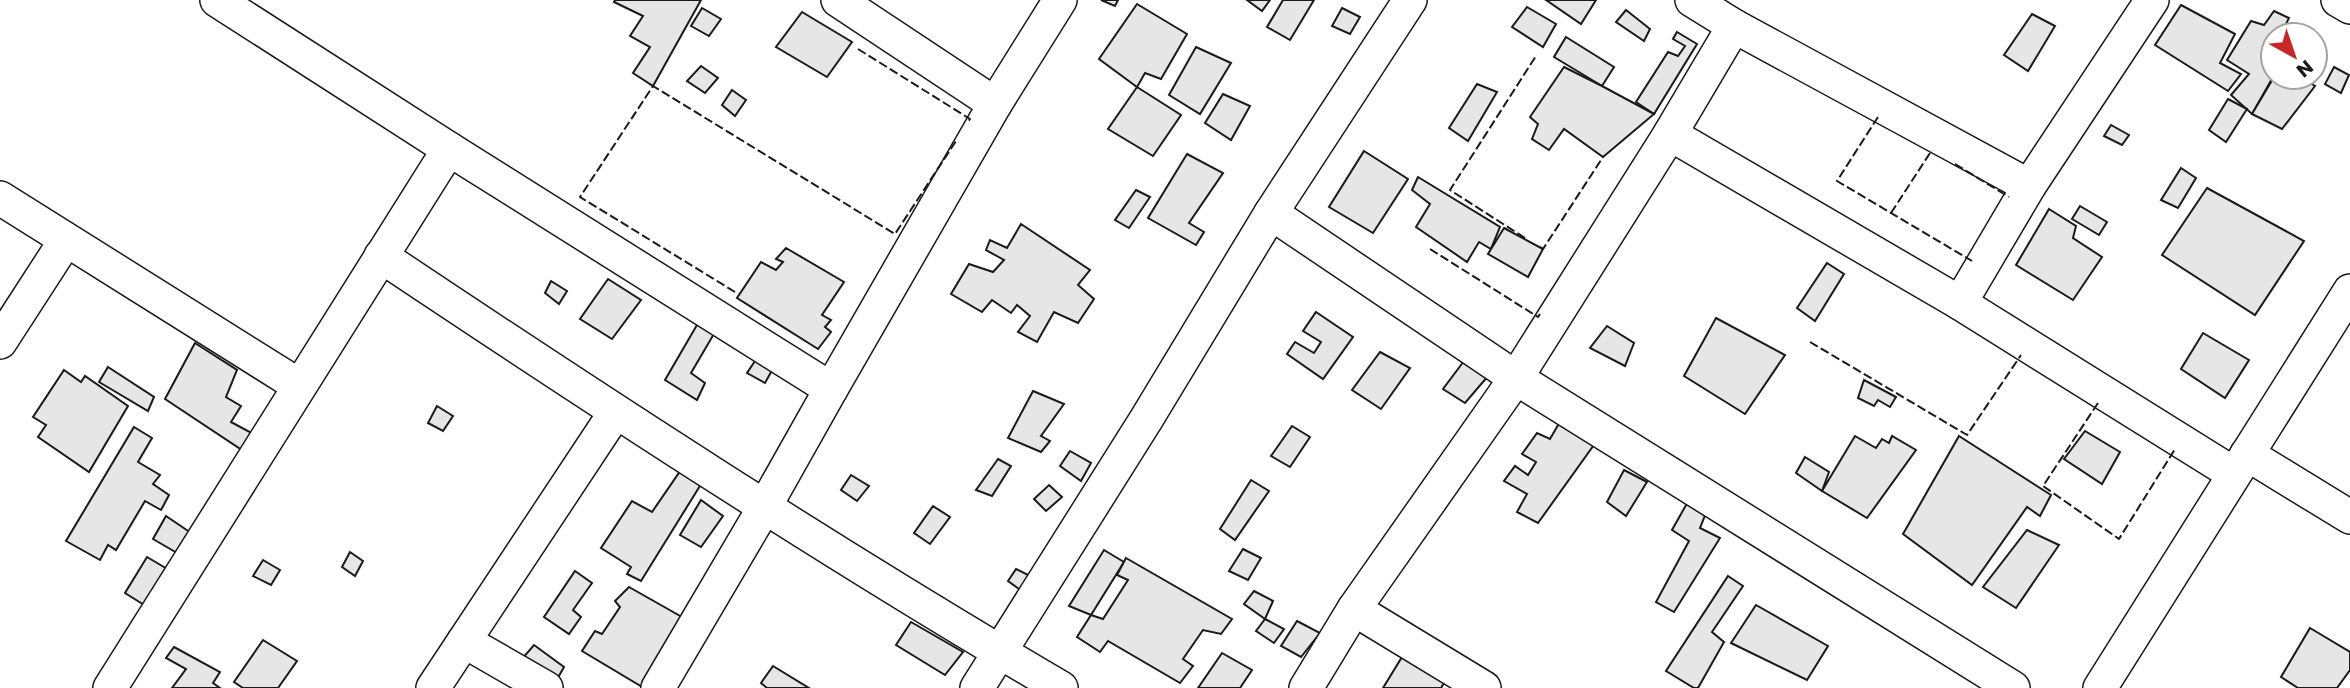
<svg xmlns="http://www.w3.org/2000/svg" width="2350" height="688" font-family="Poppins,sans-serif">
	<rect width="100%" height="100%" fill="#fff"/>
	<g fill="#e6e6e6" stroke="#1a1a1a" stroke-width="2">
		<path d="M615 0H701L653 86 633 73 650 47 630 36 643 16 614 2Z"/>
		<path d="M1101 0H1118L1115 6Z"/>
		<path d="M1247 0H1270L1262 11Z"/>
		<path d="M1283 0H1314L1290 40 1267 27Z"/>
		<path d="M1546 0H1596L1581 24Z"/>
		<path d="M1137 4 1187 34 1161 79 1145 73 1137 87 1099 59Z"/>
		<path d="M2181 5 2235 34 2220 63 2241 74 2228 91 2155 45Z"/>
		<path d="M1527 7 1556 24 1543 47 1512 27Z"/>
		<path d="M702 8 721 19 709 36 691 26Z"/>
		<path d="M1342 8 1360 17 1350 34 1332 26Z"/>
		<path d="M1626 10 1650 29 1644 41 1616 22Z"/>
		<path d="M2274 11 2289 18 2283 30 2296 35H2273V77L2252 114 2231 95 2249 74 2227 60 2251 21 2264 25Z"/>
		<path d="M802 12 852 42 827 77 776 47Z"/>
		<path d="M2032 14 2055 26 2028 71 2004 55Z"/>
		<path d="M1677 32 1697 44 1654 114 1636 102 1668 52 1678 56 1685 46 1673 39Z"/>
		<path d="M1566 37 1614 67 1602 86 1554 57Z"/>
		<path d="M1196 47 1231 63 1200 114 1169 95Z"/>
		<path d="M701 66 718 78 705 93 687 81Z"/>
		<path d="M1564 67 1602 86 1654 114 1603 157 1564 129 1549 150 1532 139 1538 124 1530 117Z"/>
		<path d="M2334 67 2349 75 2341 93 2325 84Z"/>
		<path d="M2274 77H2301L2315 86 2282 129 2252 114Z"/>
		<path d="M1477 84 1497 92 1468 141 1449 128Z"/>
		<path d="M1137 87 1181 115 1153 156 1108 129Z"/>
		<path d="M732 90 746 100 735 116 722 105Z"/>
		<path d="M1223 94 1250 106 1231 140 1205 123Z"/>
		<path d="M2228 99 2247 109 2226 142 2209 130Z"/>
		<path d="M2111 125 2129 135 2122 145 2104 136Z"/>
		<path d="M1364 151 1408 179 1373 233 1329 207Z"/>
		<path d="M1187 154 1223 173 1189 223 1204 232 1196 245 1148 218Z"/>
		<path d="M2181 168 2196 178 2178 208 2161 200Z"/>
		<path d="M1418 177 1500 227 1491 249 1479 242 1467 262 1416 227 1430 204 1412 190Z"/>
		<path d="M2207 188 2304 241 2255 315 2162 255Z"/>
		<path d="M1136 190 1150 197 1129 228 1115 220Z"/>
		<path d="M2080 206 2107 222 2099 235 2072 219Z"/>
		<path d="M2049 209 2076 226 2073 238 2102 257 2073 300 2016 265Z"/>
		<path d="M1021 224 1090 270 1078 285 1094 299 1078 323 1054 312 1037 342 1018 332 1030 316 1017 305 1011 313 992 300 982 312 951 294 969 264 993 272 1004 260 986 250 990 240 1007 248Z"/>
		<path d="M1504 228 1543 249 1528 277 1488 254Z"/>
		<path d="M786 248 844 282 822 315 831 320 825 327 831 332 818 349 737 298 761 262 776 270 783 262 776 259Z"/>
		<path d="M1827 263 1844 274 1815 321 1797 308Z"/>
		<path d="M608 279 641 300 612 339 580 319Z"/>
		<path d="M551 281 567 291 559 304 545 293Z"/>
		<path d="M1316 312 1353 337 1323 379 1287 354 1295 342 1314 353 1321 342 1303 331Z"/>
		<path d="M701 318 718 327 691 373 705 383 697 400 665 380Z"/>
		<path d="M1716 318 1785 355 1745 414 1684 376Z"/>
		<path d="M1607 326 1634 343 1625 366 1590 348Z"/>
		<path d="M2203 333 2249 360 2225 398 2181 369Z"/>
		<path d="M195 343 237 370 226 397 241 406 231 422 259 437 248 454 165 399Z"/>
		<path d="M1380 352 1410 368 1381 409 1352 390Z"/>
		<path d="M759 355 775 365 765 383 747 373Z"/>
		<path d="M1464 361 1489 375 1465 403 1443 389Z"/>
		<path d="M108 367 154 397 148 411 99 382Z"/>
		<path d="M64 370 81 382 85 376 128 406 89 472 38 437 46 425 33 417Z"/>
		<path d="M1864 380 1896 397 1890 407 1878 400 1874 406 1858 398Z"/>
		<path d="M1033 391 1064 404 1041 436 1050 441 1041 452 1008 438Z"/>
		<path d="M437 406 453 416 443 431 428 423Z"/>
		<path d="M1561 420 1596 442 1538 523 1517 512 1527 494 1504 481 1515 466 1528 475 1536 462 1522 454 1537 433 1550 439Z"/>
		<path d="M1292 426 1310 437 1290 467 1271 456Z"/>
		<path d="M134 427 152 438 138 462 160 475 153 484 169 495 161 510 145 501 116 550 108 545 100 560 66 541Z"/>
		<path d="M2085 431 2120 452 2102 484 2064 459Z"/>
		<path d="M1855 436 1876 448 1882 439 1889 443 1892 436 1916 450 1867 518 1822 491Z"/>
		<path d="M1959 436 2051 495 2040 516 2027 507 1972 585 1903 534Z"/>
		<path d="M1070 451 1091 463 1081 481 1060 466Z"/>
		<path d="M1805 457 1829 472 1822 491 1796 473Z"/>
		<path d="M998 459 1011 466 992 496 976 490Z"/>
		<path d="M683 467 703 481 641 581 627 574 631 567 601 548 632 501 652 512Z"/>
		<path d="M1624 470 1647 482 1626 516 1607 502Z"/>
		<path d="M851 475 869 486 857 501 841 490Z"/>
		<path d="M1251 480 1269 491 1235 540 1220 529Z"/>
		<path d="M1049 485 1062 497 1046 511 1034 499Z"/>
		<path d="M1690 498 1708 508 1700 528 1720 538 1674 612 1656 602 1689 541 1672 530Z"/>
		<path d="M701 500 723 516 701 547 680 535Z"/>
		<path d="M933 506 950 517 930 544 914 533Z"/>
		<path d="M166 516 197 537 184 557 153 539Z"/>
		<path d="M2027 530 2059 545 2016 608 1983 587Z"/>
		<path d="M1243 549 1261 558 1248 580 1229 571Z"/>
		<path d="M1104 550 1124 562 1091 615 1069 606Z"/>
		<path d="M350 552 363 561 355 576 342 567Z"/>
		<path d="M147 557 174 573 149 608 125 593Z"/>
		<path d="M1126 558 1232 619 1221 634 1203 630 1183 659 1193 666 1180 683 1108 641 1100 652 1077 637 1091 615 1103 619 1128 580 1117 575Z"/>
		<path d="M263 560 280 570 271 585 253 576Z"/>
		<path d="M1016 569 1032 577 1023 592 1008 581Z"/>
		<path d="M575 571 592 583 573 610 581 617 569 634 544 617Z"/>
		<path d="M1728 576 1743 586 1712 632 1724 642 1698 688H1694L1666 671Z"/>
		<path d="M629 587 689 621 644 688 582 651 595 631 602 634 620 607 615 601Z"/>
		<path d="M1254 591 1273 601 1265 619 1244 604Z"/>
		<path d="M1756 605 1828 646 1807 680 1731 643Z"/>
		<path d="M1265 619 1284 629 1274 643 1256 631Z"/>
		<path d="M1297 621 1320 633 1301 657 1281 646Z"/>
		<path d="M911 622 963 652 945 675 896 645Z"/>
		<path d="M2310 628 2350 652V670L2337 688H2298L2281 677Z"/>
		<path d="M263 640 297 661 278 688H243L234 682Z"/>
		<path d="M534 645 564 667 556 681 521 660Z"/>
		<path d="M174 647 220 672 213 683 220 688H172L186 669 166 658Z"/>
		<path d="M1222 653 1252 670 1240 688H1198Z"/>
		<path d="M1402 657 1444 683 1441 688H1383Z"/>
		<path d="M773 666 809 688H767L761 683Z"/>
	</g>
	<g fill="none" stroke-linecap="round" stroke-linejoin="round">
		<defs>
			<g id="minor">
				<path d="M217 0 449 149 831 389"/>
				<path d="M838 0 995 104"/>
				<path d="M1692 0 1734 26 2029 186"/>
				<path d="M2338 0 2350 7"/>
				<path d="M1670 134 1960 303 2234 474"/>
				<path d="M0 198 298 385"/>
				<path d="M1271 213 1516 378 2013 688"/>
				<path d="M381 256C604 405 829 552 1061 688"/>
				<path d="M1960 303 2029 186 2152 0"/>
				<path d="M0 342 66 240"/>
				<path d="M2247 454 2350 517"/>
				<path d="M1354 609 1484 688"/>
				<path d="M464 641 546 688"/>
				<path d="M110 688 449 149"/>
				<path d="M433 688 615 413"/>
				<path d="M658 688 764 508 831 389 995 104 1060 0"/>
				<path d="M977 688 1147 418 1271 213 1410 0"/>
				<path d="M1306 688 1354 609 1516 378 1670 134 1734 26"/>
				<path d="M2100 688 2350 291"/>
			</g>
		</defs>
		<use href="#minor" stroke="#1a1a1a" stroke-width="36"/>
		<use href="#minor" stroke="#fff" stroke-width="33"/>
		<g stroke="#1a1a1a" stroke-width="2" stroke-dasharray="9 3.5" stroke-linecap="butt">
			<path d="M858 49 970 119 967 123"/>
			<path d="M1878 117 1837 181 1972 261"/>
			<path d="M1955 164 2009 197"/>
			<path d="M1891 213 1932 150"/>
			<path d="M1525 238 1450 190 1536 56"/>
			<path d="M1540 247 1543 249 1603 157"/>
			<path d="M1430 249 1538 317 1540 314"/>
			<path d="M735 292 580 197 653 86 895 234 956 141"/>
			<path d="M1810 342 1967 435 2021 355"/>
			<path d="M2098 403 2043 486 2119 539 2175 449"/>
		</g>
	</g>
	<g transform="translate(2294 56) rotate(140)"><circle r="33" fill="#ffffff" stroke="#a3a3a3" stroke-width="2"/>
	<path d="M0-5L12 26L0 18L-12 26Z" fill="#c62828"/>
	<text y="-10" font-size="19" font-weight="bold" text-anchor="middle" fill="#1a1a1a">N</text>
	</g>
</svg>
